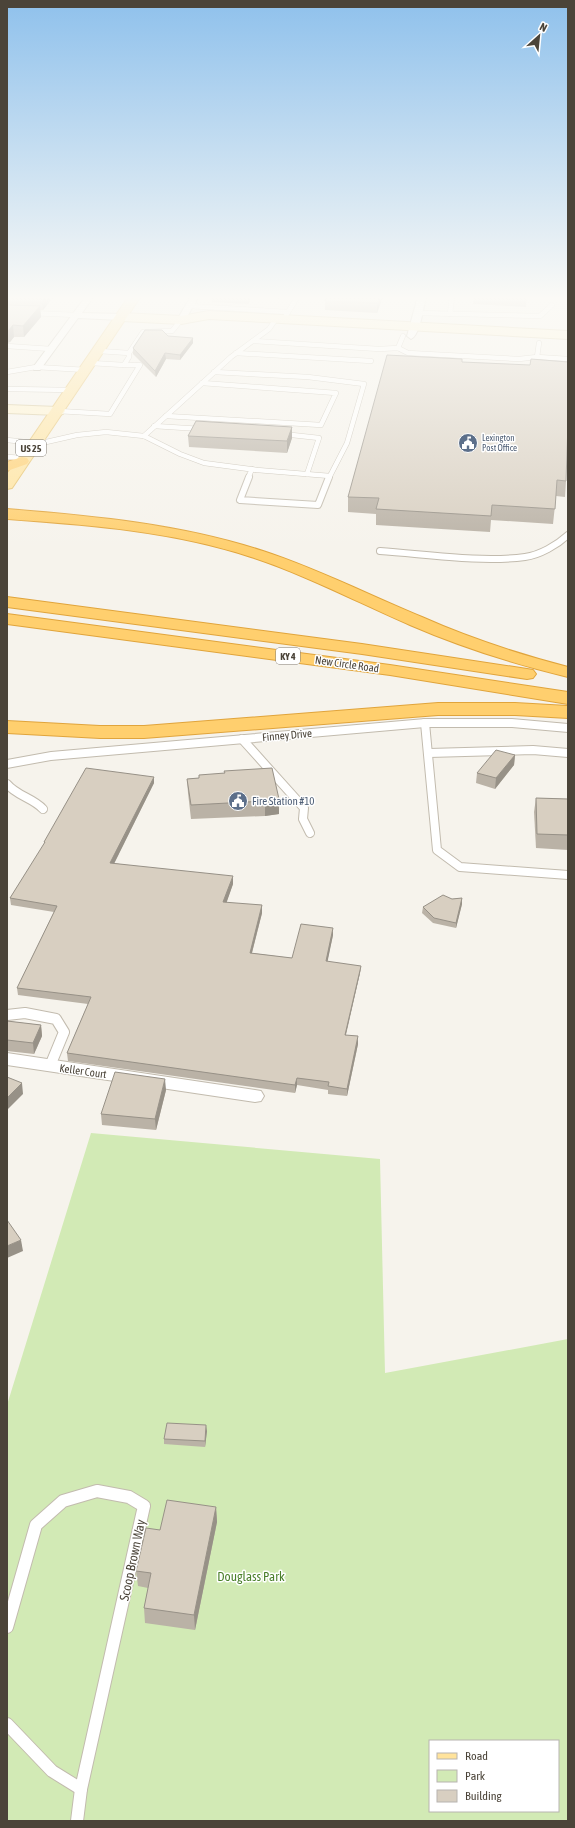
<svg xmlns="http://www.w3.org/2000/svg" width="575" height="1828" font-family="'Asap Condensed',sans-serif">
	<rect width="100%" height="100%" fill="#f6f3ec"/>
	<path fill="#d2eab5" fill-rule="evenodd" d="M91 1133 380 1159 385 1373 568 1339V1821H7V1405ZM430 1741H558V1811H430Z"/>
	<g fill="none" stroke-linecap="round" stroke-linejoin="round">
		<defs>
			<g id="lane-far4">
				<path d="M278 296 297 298"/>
				<path d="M189 306 288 312"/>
				<path d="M31 313 76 315"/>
				<path d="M418 313 540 316 552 305"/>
				<path d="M450 314 452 296"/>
				<path d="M253 341 379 349 398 348 408 353 519 359 537 357 568 359"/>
				<path d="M7 346 51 349"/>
				<path d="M398 348 403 336"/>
				<path d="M99 351 129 353"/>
				<path d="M236 353 371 361"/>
				<path d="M537 357 539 343"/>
				<path d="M91 363 124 365"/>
				<path d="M7 372 36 367 86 370"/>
				<path d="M7 389 72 390"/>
				<path d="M58 411 110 414 140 365H124L129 357V353L143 332 172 331 181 320"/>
				<path d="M166 416 321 425 336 393 202 383"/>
				<path d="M154 426 201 429"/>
				<path d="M283 434 319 438 307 474"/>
				<path d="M144 436 231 357 269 329 276 319 285 317 298 296"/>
				<path d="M7 440 35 443"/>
				<path d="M33 445 77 435 106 432 144 436 180 454 204 463 257 470 330 476 347 443 364 384 308 377 214 372"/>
				<path d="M7 457 24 458"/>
				<path d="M248 478 252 469"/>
				<path d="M329 478 330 476"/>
			</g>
			<g id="lane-far3">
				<path d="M249 477 240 500 318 505 329 477"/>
				<path d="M380 551C425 554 480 563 525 557 540 555 557 545 568 535"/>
			</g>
			<g id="lane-far2">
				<path d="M425 723 437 850 460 867 568 875"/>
				<path d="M242 739 304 808 303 819 310 833"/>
				<path d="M429 753 533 750 568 753"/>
				<path d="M7 784C17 796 33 798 43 809"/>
			</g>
			<path id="lane-far1" d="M7 1015 25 1013 56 1019 64 1032 50 1066"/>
			<g id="lane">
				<path d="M7 1627 36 1525 63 1501 97 1491 129 1497 144 1506 81 1789 77 1821"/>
				<path d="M7 1724 52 1771 81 1789"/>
			</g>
			<g id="street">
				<path d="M86 296H94L82 313 122 314 126 317 122 320 78 318 40 370H34V366Z"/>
				<path d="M191 296H199L184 322H178L177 320Z"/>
				<path d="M418 296H426C424 305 420 336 411 339L407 336Z"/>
				<path d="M425 719H512L568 724V732L512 727H425L51 760 7 768V760L51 752Z"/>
				<path d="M7 1053 255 1090 261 1091 264 1096 261 1101 255 1102 7 1065Z"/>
			</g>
			<g id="secondary">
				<path d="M209 311 568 331V339L209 319 181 324 122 321 116 317 122 313 181 316Z"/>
				<path d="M7 405 58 407 63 408 65 411 63 414 58 415 7 413Z"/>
			</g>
			<path id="primary" d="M129 296H141L12 488 7 489V474Z"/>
			<g id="highway">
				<path d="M22 457 27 458 29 461 27 464 7 471V462Z"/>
				<path d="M7 509C94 516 180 524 263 551 318 569 369 595 422 617 469 638 518 654 568 667V677C514 664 461 647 410 625 357 602 306 575 251 557 172 531 89 525 7 519Z"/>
				<path d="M7 597 362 644 527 669 533 670 536 674 533 678 527 679 362 654 7 607Z"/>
				<path d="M7 614 390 665 568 692V704L390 675 7 624Z"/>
				<path d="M438 703H515L568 706V718L515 715H438L144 738H100L7 733V721L100 726H144Z"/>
			</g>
		</defs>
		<use href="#lane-far4" stroke="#c2bbae" stroke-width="5.5"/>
		<use href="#lane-far3" stroke="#c2bbae" stroke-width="8"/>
		<use href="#lane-far2" stroke="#c2bbae" stroke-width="10"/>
		<use href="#lane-far1" stroke="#c2bbae" stroke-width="12"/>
		<use href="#lane" stroke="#c2bbae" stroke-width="14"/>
		<use href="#street" stroke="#c2bbae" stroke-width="2"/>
		<use href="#secondary" stroke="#d6c79b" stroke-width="2"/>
		<use href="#primary" stroke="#e6c16a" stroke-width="2"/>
		<use href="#highway" stroke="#e0a43c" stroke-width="2"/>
		<use href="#lane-far4" stroke="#fff" stroke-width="4.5"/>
		<use href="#lane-far3" stroke="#fff" stroke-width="6"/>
		<use href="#lane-far2" stroke="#fff" stroke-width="8"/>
		<use href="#lane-far1" stroke="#fff" stroke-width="10"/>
		<use href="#lane" stroke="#fff" stroke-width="12"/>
		<use href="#street" fill="#fff" fill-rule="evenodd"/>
		<use href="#secondary" fill="#fff3cd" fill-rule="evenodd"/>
		<use href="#primary" fill="#ffe39c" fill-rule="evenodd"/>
		<use href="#highway" fill="#ffcf6e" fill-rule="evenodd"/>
	</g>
	<g fill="#bab2a6">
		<path d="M7 296H54L43 310H40L41 317 24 337H14L10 342 7 343Z"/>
		<path d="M212 296H252L248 304 212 302Z"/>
		<path d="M327 296H383L377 313 325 310V301Z"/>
		<path d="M474 296H527L526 307 473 304Z"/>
		<path d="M168 336 193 338V343L180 360 166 359 156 377 133 354V348Z"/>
		<path d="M462 359V362L566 481 565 497 556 496 553 524 491 520 490 532 376 525V514L348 512V497Z"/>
		<path d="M292 427V438L287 453 189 447 188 436Z"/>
		<path d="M515 755 514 765 495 789 476 783 477 773Z"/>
		<path d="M272 768 279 814 265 816 191 819 188 793 187 779 199 778 224 773Z"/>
		<path d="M154 777V783L114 863 233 884 226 903 262 905V913L252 953 292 958 333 935 327 962 361 966 360 973 346 1035 358 1044 347 1096 328 1094V1090L297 1085 295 1093 68 1061 67 1053 88 1004 18 995 17 988 54 912 11 905 10 898 44 845V842Z"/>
		<path d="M536 798 568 799V850L536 848 534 812Z"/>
		<path d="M462 898V904L456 928 433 923 422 913 423 907 452 899Z"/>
		<path d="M7 1021 41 1025 42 1036 34 1054 7 1051Z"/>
		<path d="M166 1090 156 1130 102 1125 101 1114Z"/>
		<path d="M207 1431 205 1447 164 1444V1439Z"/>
		<path d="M216 1507 217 1522 195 1630 145 1623 144 1608 148 1588 138 1586 136 1571 160 1530Z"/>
	</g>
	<g fill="#979187">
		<path d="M44 296H54L43 310 42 299Z"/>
		<path d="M248 296H252L248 304Z"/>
		<path d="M380 296H383L377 313V303Z"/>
		<path d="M40 306 41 317 24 337 23 326Z"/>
		<path d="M13 325 14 337 10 342 7 343V331Z"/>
		<path d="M193 338V343L180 360V355Z"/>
		<path d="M165 353 166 359 156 377 155 371Z"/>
		<path d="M292 427V438L287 453V441Z"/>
		<path d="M515 755 514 765 495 789 496 778Z"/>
		<path d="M154 777V783L111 870 110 863Z"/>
		<path d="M279 799V814L265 816V801Z"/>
		<path d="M233 876V884L224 910 223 902Z"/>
		<path d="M462 898V904L456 928V923Z"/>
		<path d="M262 905V913L250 960V953Z"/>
		<path d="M333 928V935L326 969V961Z"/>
		<path d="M361 966 360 973 344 1042 345 1035Z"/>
		<path d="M41 1025 42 1036 34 1054 33 1043Z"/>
		<path d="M358 1036V1044L347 1096V1089Z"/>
		<path d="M297 1078V1085L295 1093V1085Z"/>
		<path d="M165 1079 166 1090 156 1130 155 1119Z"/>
		<path d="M22 1083 23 1094 7 1110V1098Z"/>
		<path d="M21 1240 23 1251 7 1258V1246Z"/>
		<path d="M206 1425 207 1431 205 1447V1441Z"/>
		<path d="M216 1507 217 1522 195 1630 194 1615Z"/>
	</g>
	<g fill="#d8cfc1" stroke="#979187">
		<path d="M7 296H44L42 299 7 297Z"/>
		<path d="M327 296H380L377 303 325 301Z"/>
		<path d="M7 305 40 306 23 326 13 325 8 331H7Z"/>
		<path d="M145 330H162L168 336 193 338 180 355 165 353 155 371 133 348Z"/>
		<path d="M387 355 462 359V362L530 365 531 359 568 362V423L566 481 557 480 555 509 492 505 491 516 376 509 379 498 348 497Z"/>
		<path d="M196 421 292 427 287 441 188 436Z"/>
		<path d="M496 750 515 755 496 778 477 773Z"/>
		<path d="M86 768 154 777 110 863 233 876 223 902 262 905 250 953 292 958 301 924 333 928 326 961 361 966 345 1035 358 1036 347 1089 328 1086 329 1082 297 1078 295 1085 67 1053 91 997 17 988 57 906 10 898 45 842H44Z"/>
		<path d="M272 768 279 799 265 801 191 805 187 779 199 778V775L225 773 224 771Z"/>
		<path d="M536 798 568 799V835L537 834Z"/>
		<path d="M443 895 452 899 462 898 456 923 434 918 423 907Z"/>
		<path d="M7 1021 41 1025 33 1043 7 1040Z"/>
		<path d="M115 1072 165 1079 155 1119 101 1114Z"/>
		<path d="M7 1077 22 1083 7 1098Z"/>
		<path d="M7 1220 21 1240 7 1246Z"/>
		<path d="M167 1423 206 1425 205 1441 164 1439Z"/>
		<path d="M167 1500 216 1507 194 1615 144 1608 151 1573 136 1571 146 1528 160 1530Z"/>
	</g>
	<linearGradient id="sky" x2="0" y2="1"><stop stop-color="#8fc1ec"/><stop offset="0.54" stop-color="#fbfaf6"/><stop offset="1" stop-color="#fbfaf6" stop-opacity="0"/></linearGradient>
	<rect width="575" height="552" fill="url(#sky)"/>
	<defs>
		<symbol id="civic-disc" viewBox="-11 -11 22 22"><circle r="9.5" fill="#5c6f8a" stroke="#fff"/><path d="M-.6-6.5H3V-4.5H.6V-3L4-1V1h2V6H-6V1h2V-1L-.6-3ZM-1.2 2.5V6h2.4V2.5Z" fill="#fff"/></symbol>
	</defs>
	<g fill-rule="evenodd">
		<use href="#civic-disc" x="457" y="432" width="22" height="22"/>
		<use href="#civic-disc" x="227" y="790" width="22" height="22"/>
	</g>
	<g text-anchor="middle" stroke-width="3" stroke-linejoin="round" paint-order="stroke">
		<g font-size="9" fill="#4e5e75" stroke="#fff" text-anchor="start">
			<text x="482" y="441">Lexington<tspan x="482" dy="10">Post Office</tspan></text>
		</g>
		<g fill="#fff" stroke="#817c74" stroke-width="1">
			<rect x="16" y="440" width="30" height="16" rx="3"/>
			<rect x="276" y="648" width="24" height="16" rx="3"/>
		</g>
		<g font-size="10" font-weight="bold" fill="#4b4439">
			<text x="31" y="452">US 25</text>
			<text x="288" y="660">KY 4</text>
		</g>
		<g font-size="11" fill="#4b4439" stroke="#fff">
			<text transform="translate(347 664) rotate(8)" y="4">New Circle Road</text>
			<text transform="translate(287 735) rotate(-5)" y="4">Finney Drive</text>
			<text transform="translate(83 1071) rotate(8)" y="4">Keller Court</text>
		</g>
		<g font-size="11" fill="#4e5e75" stroke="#fff" text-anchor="start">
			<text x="252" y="805">Fire Station #10</text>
		</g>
		<g font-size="13" fill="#4b4439" stroke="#fff">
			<text transform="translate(132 1560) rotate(-78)" y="5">Scoop Brown Way</text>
		</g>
		<g font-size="13" fill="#4a7f2a" stroke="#fff">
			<text x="251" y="1581">Douglass Park</text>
		</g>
	</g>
	<rect width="575" height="1828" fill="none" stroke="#4b4439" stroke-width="16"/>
	<rect x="429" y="1740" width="130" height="72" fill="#ffffff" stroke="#b7b4b0"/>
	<rect x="437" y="1753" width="20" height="6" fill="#ffe39c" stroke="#b7b4b0"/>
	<text x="465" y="1760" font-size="12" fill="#4b4439">Road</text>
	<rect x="437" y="1770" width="20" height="12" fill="#d2eab5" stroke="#b7b4b0"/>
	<text x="465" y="1780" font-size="12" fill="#4b4439">Park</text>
	<rect x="437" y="1790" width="20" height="12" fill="#d8cfc1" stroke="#b7b4b0"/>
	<text x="465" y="1800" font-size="12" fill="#4b4439">Building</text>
	<g transform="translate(539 36) rotate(27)" stroke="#ffffff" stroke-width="3" paint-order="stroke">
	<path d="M0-3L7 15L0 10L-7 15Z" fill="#4b4439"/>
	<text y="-6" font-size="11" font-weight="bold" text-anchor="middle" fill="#4b4439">N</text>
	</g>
</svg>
